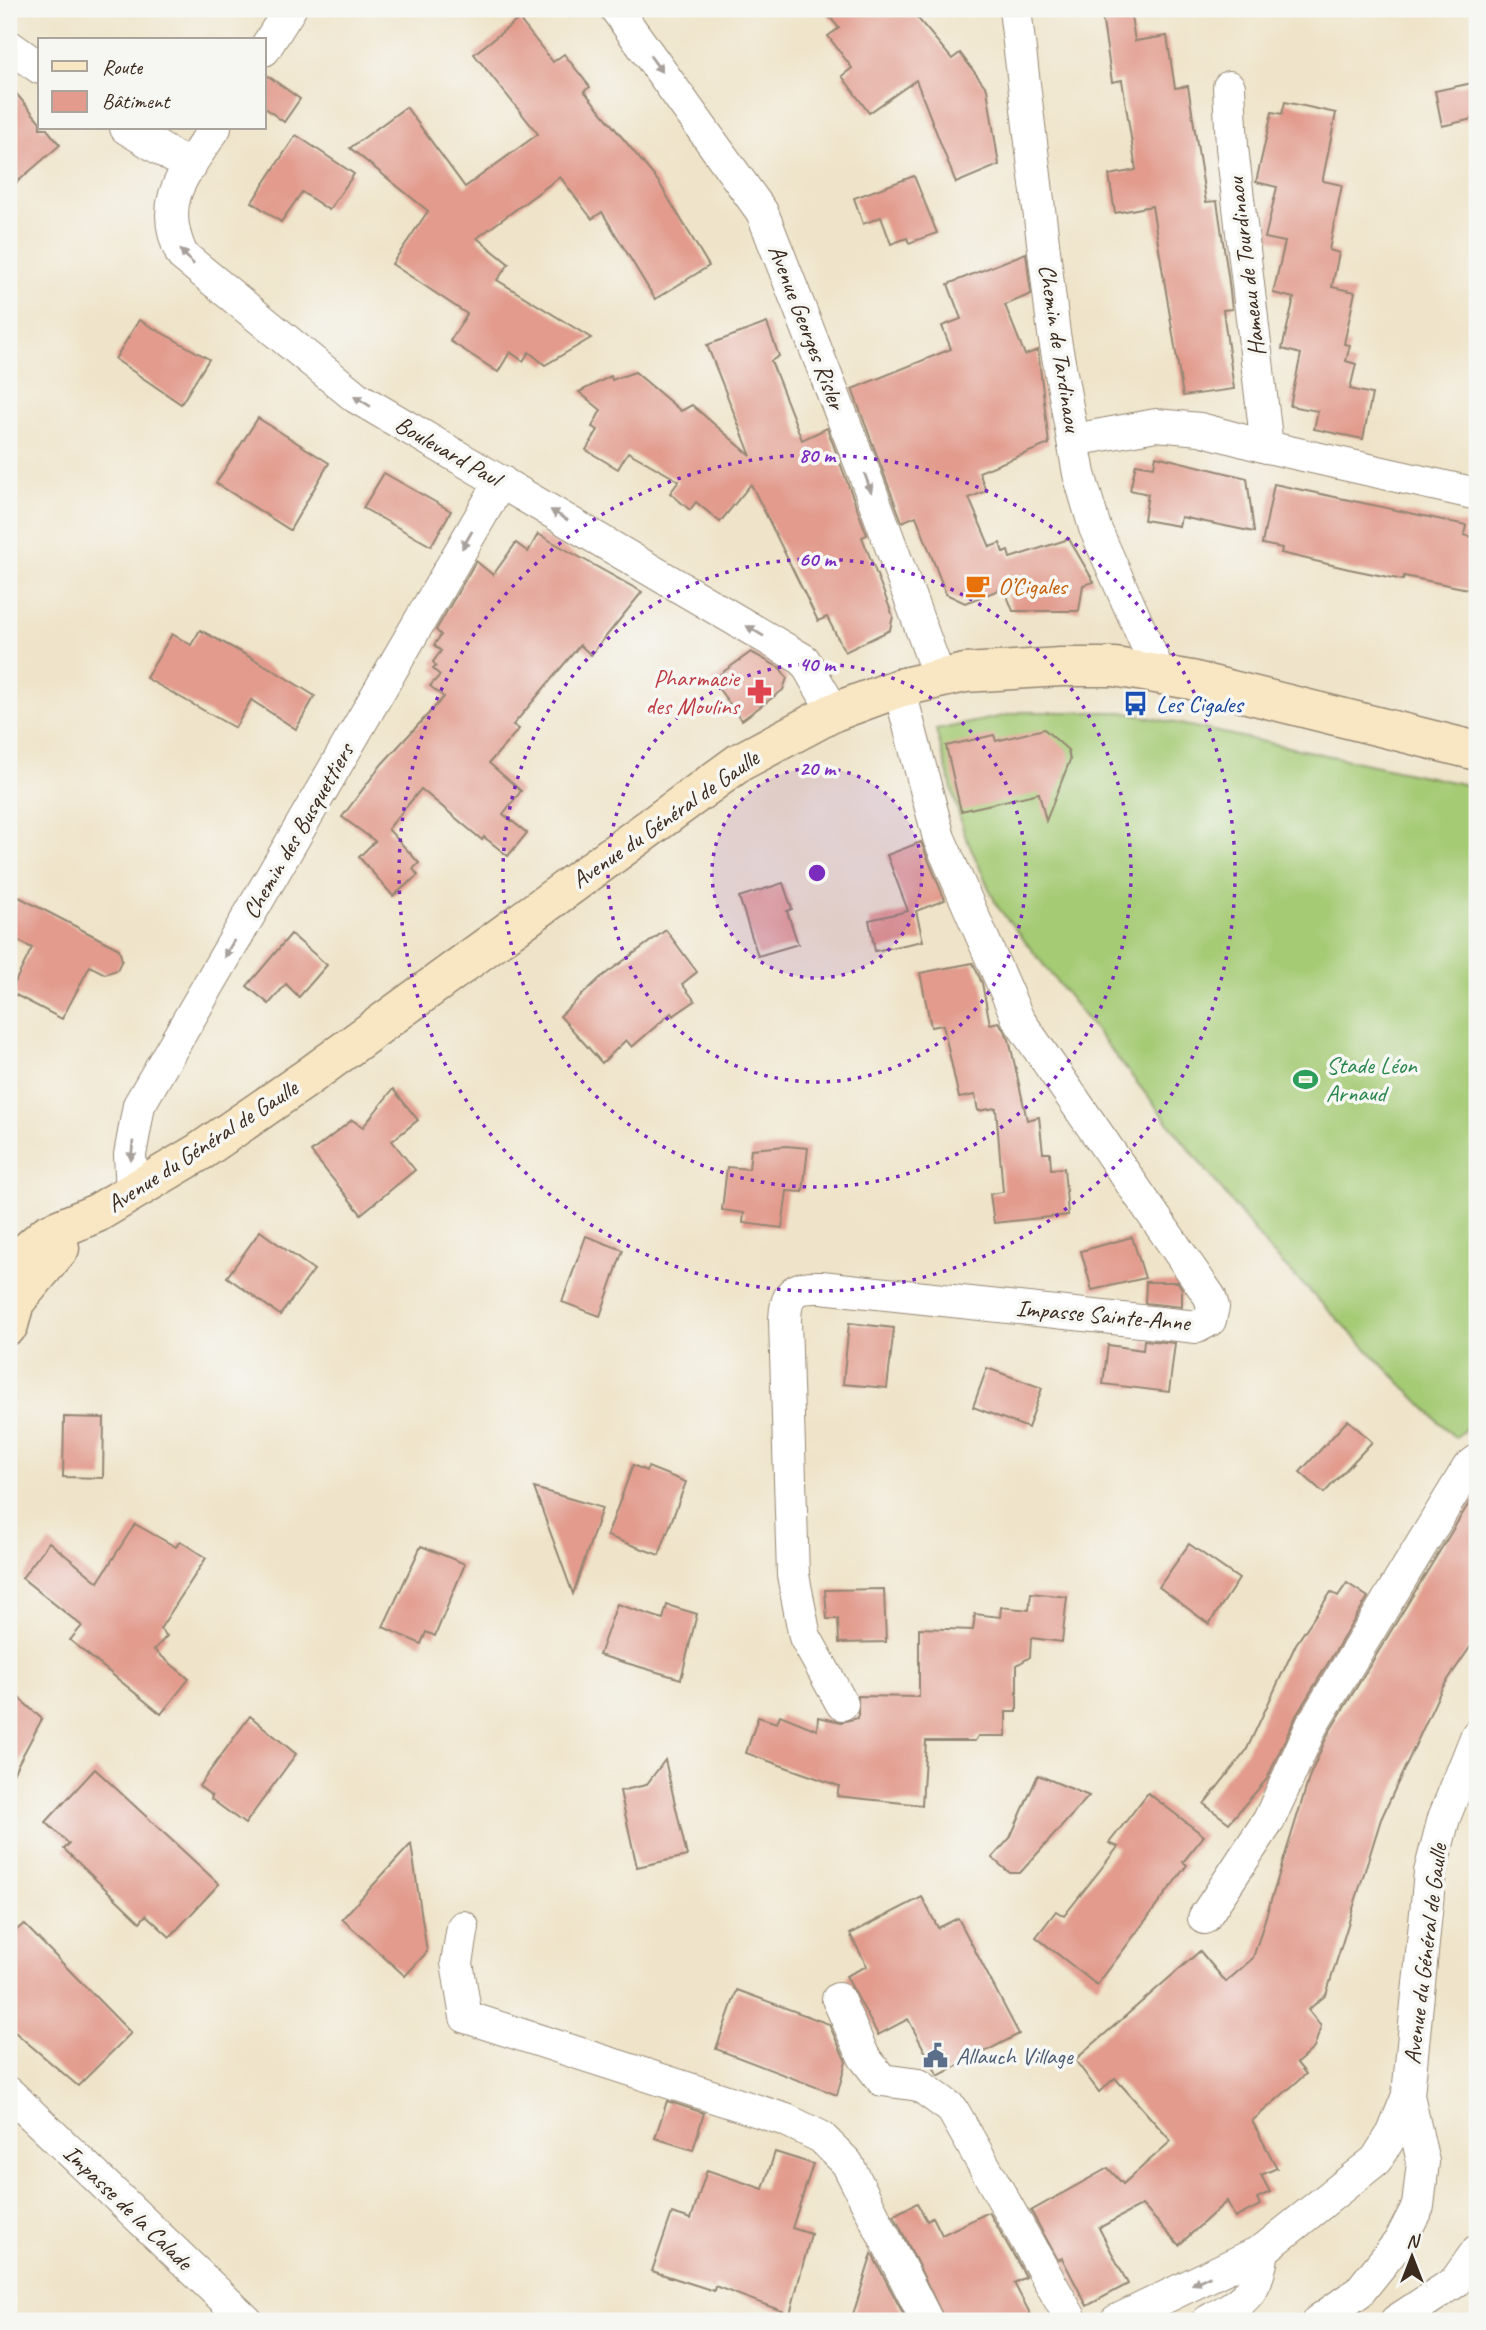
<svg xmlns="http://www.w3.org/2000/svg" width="1486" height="2330" font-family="Caveat,sans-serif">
	<rect width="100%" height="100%" fill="#f6f6f2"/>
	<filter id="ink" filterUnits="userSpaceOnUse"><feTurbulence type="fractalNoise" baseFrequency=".0143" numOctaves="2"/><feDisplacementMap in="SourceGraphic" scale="14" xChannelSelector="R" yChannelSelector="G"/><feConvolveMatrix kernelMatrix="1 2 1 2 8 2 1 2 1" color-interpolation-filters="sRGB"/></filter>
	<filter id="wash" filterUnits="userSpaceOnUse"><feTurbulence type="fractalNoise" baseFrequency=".00686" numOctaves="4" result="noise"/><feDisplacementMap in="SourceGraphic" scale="28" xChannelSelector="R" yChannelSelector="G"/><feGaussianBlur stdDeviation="1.57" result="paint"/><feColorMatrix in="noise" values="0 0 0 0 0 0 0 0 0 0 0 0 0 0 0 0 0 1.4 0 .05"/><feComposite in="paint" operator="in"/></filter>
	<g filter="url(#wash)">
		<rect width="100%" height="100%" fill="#efe4c9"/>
		<path fill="#a5cb75" stroke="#707a4a" stroke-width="2" d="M1022 712H1123L1477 787V1419L1455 1438 1271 1252 997 906 964 833 936 730Z"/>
		<g id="blocks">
			<g fill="#e29b8d">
				<path d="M823 9H910L952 59 960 53 987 89 999 165 956 183 916 80 869 113 842 76 852 68 828 36 839 28Z"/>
				<path d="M1101 9H1130L1135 41 1167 36 1175 88 1188 86 1206 202 1217 201 1228 275 1232 309 1223 310 1234 389 1183 396 1152 206 1115 213 1109 175 1136 170 1122 80 1112 82Z"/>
				<path d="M519 19 553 62 564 54 590 87 584 91 658 181 709 266 655 299 602 212 592 219 560 177 477 238 509 264 497 280 591 338 545 365 529 352 523 361 510 352 498 372 450 341 467 314 392 264 428 211 350 148 406 107 465 187 538 134 474 54Z"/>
				<path d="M264 73 300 99 284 122 264 107Z"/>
				<path d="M1477 82V118L1442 126 1435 91Z"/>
				<path d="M9 85 40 122V128H46L60 145 9 189Z"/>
				<path d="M1285 102 1336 113 1323 178V181L1342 185 1329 250 1339 253 1332 287 1355 292 1344 344 1350 345 1346 361 1356 364 1350 389 1372 394 1363 439 1314 429 1318 411 1290 406 1301 354 1282 349 1294 298 1273 293 1285 242 1265 238 1277 187 1256 182 1272 112 1282 114Z"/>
				<path d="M296 135 354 174 329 210 302 192 281 222 252 202Z"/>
				<path d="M914 176 937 233 909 243 907 238 891 244 881 217 863 224 854 198Z"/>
				<path d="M1026 253 1031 294 1005 305 1025 355 1038 350 1049 444 979 472 986 491 969 498 990 547 1000 543 1003 553 1008 551 1010 558 1069 539 1094 582 1083 585 1079 611H1013L1004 588 965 603 946 594 916 516 902 522 852 389 951 349 942 326 961 319 948 284Z"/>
				<path d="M139 320 209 359 181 404 115 359Z"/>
				<path d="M767 323 779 356 771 361 802 440 827 428 867 535 862 537 893 616 890 630 845 652 827 617 818 621 751 484 720 522 696 502 690 510 670 493 679 481 628 452 618 469 586 450 598 430 592 427 601 410 579 392 611 376 612 380 635 372 681 411 692 405 751 456 707 345Z"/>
				<path d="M258 418 329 463 290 530 216 483Z"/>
				<path d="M1156 456 1247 478 1254 532 1181 517 1179 526 1144 520 1148 494 1130 490 1136 464 1154 467Z"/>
				<path d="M384 473 451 511 431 546 363 508Z"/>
				<path d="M1274 484 1466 525 1464 535 1477 538V571L1473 590 1404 576 1403 580 1349 569 1281 553 1282 548 1262 544Z"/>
				<path d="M538 534 642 592 591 655 580 645 513 725 519 729 489 763 521 791 503 814 527 833 508 856 484 837 482 840 421 789 388 829 419 863 413 869 418 875 393 896 359 857 375 841 342 817 382 764 444 697 430 686 440 675 433 669 436 666 433 662 441 651 434 645 441 635 436 630 476 561 493 575 516 543 528 552Z"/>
				<path d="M200 630 270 668 315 696 296 729 251 700 235 728 146 678 172 634 191 645Z"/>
				<path d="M751 652 780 668 787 678 783 690 742 720 712 680Z"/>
				<path d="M1044 729 1068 750 1070 760 1046 821 1039 793 961 811 946 746 994 735 996 741Z"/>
				<path d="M921 842 945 900 916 911 923 941 875 951 869 920 908 911 887 855Z"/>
				<path d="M783 883 792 909 787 911 798 944 758 956 739 897Z"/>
				<path d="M19 897 119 949 122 960 117 970 105 974 90 966 62 1019 10 992 32 948 9 936V919Z"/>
				<path d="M666 930 697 972 682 984 695 1001 673 1016 671 1013 632 1047 626 1040 602 1063 560 1016 600 978Z"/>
				<path d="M291 934 327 965 299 997 286 984 269 1004 247 986Z"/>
				<path d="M973 963 982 983 990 1024 999 1022 1009 1039 1027 1120 1039 1117 1043 1153H1050L1051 1169 1064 1168 1068 1215 994 1223 990 1194 1003 1192 996 1108 978 1111 975 1095 959 1098 943 1025 931 1027 920 973Z"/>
				<path d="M393 1089 418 1120 392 1141 415 1170 361 1214 311 1152 352 1120 363 1127Z"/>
				<path d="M786 1146 808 1148 803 1192 787 1191 782 1228 743 1223 744 1213 722 1210 727 1167 749 1169 751 1149Z"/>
				<path d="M260 1231 314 1270 280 1315 227 1277Z"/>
				<path d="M586 1236 623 1250 600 1316 562 1302Z"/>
				<path d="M1132 1237 1145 1278 1092 1290 1081 1251Z"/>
				<path d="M1146 1282H1178L1182 1289V1307L1145 1303Z"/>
				<path d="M849 1323 894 1328 887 1388 843 1384Z"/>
				<path d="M1144 1340 1175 1343 1169 1392 1103 1384 1108 1345 1143 1350Z"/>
				<path d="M987 1368 1042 1388 1028 1428 973 1407Z"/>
				<path d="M64 1417 104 1418 103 1478 63 1477Z"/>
				<path d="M1348 1420 1372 1442 1324 1493 1300 1472Z"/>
				<path d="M633 1465 646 1471 648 1467 686 1482 659 1555 607 1536Z"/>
				<path d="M534 1488 602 1508 573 1594Z"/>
				<path d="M1477 1490V1637L1441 1690 1381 1819 1326 1995 1308 2010 1321 2026 1314 2048 1297 2063 1306 2074 1252 2121 1277 2168 1261 2175 1270 2192 1257 2198 1260 2205 1235 2218 1227 2201 1179 2245 1142 2205 1099 2228 1128 2284 1087 2306 1062 2258 1058 2260 1031 2211 1108 2168 1123 2184 1171 2141 1115 2078 1099 2092 1075 2060 1200 1951 1226 1982 1253 1958 1310 1775 1328 1734Z"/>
				<path d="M135 1524 176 1547 180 1541 206 1558 160 1629 167 1636 154 1650 189 1679 161 1714 70 1640 82 1626 22 1578 49 1542 98 1582Z"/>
				<path d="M1189 1544 1239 1579 1209 1624 1159 1587Z"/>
				<path d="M421 1546 465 1564 435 1636 426 1632 421 1644 383 1627Z"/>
				<path d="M1347 1583 1368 1597 1296 1716 1267 1779 1229 1823 1204 1804 1246 1751 1296 1644 1331 1592 1338 1596Z"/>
				<path d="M884 1589 886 1642 839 1643 838 1619H827L825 1590Z"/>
				<path d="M1031 1593 1067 1597 1062 1642 1031 1638 1030 1657 1017 1665V1712H1006V1736H978L975 1741H926L922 1805 837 1796 839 1786 746 1753 758 1717 777 1723 780 1715 817 1730 818 1717 841 1722 858 1718V1696L919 1697V1628L973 1630 975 1614 1000 1617 1001 1607 1029 1610Z"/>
				<path d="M617 1604 663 1619 667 1605 697 1614 681 1679 599 1655Z"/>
				<path d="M9 1689 42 1719 9 1781Z"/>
				<path d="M250 1716 296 1754 245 1824 211 1799 212 1796 199 1786Z"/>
				<path d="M665 1760 687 1856 637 1867 620 1791 646 1785Z"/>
				<path d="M95 1769 219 1884 170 1937 146 1915 140 1922 64 1849 69 1844 46 1822Z"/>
				<path d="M1038 1775 1089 1796 1020 1873H1010L992 1858 1010 1838Z"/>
				<path d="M1148 1793 1204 1836 1183 1862 1187 1865 1097 1985 1036 1937 1056 1911 1064 1916 1118 1847 1109 1843Z"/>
				<path d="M411 1844 427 1952 405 1976 342 1919Z"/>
				<path d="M922 1897 938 1928 958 1918 1019 2034 938 2076 908 2019 878 2035 846 1976 867 1966 850 1934Z"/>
				<path d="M24 1924 131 2033 78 2086 9 2027V1936Z"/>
				<path d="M737 1990 829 2024 846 2062 837 2095 716 2049Z"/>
				<path d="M667 2101 704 2113 693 2150 655 2138Z"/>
				<path d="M775 2152 813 2164 792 2228 811 2234 790 2314 715 2286 714 2291 652 2271 672 2213 691 2219 707 2170 763 2189Z"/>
				<path d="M917 2203 927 2221 933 2217 942 2235 989 2212 1026 2277 1014 2283 1034 2321H945L894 2215Z"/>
				<path d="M872 2254 907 2321H851Z"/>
			</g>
		</g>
	</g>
	<g filter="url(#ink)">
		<use href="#blocks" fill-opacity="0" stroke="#958774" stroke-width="2"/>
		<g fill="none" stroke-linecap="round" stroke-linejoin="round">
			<defs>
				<g id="minor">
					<path d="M616 9 762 212 863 470 939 677"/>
					<path d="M1015 9 1054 334 1079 474 1095 528 1159 673"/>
					<path d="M9 46 40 68"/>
					<path d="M264 50 290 9"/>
					<path d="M126 128 190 167"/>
					<path d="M215 128C185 174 156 199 182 255L356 397 804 660 834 712"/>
					<path d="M1074 440 1156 425 1200 429 1267 447 1232 147 1229 87"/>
					<path d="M1267 447 1477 494"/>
					<path d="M132 1192 130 1155 139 1105 501 481"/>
					<path d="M842 1704 805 1637 793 1575 785 1321C786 1293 792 1286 821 1287L1197 1327 1210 1320 1213 1307 1210 1297 1018 1019 939 838 899 688"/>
					<path d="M1204 1918 1269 1820 1312 1725 1468 1468 1477 1461"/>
					<path d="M463 1927 457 1963 466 2017 786 2120 821 2137 847 2163 927 2321"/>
					<path d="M838 1999 864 2057 882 2080 919 2085 952 2109 1072 2321"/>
					<path d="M9 2093 247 2321"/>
					<path d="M1116 2321 1263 2250 1376 2160 1393 2133 1408 2095 1430 1872 1444 1818 1477 1735"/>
					<path d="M1208 2321C1244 2301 1258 2294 1263 2250"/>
					<path d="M1318 2321 1359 2292 1400 2241 1418 2206 1423 2162 1408 2095"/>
					<path d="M1396 2321 1455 2282 1477 2251"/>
				</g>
				<g id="secondary">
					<path d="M9 1267 47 1234 97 1213 201 1151 304 1080 740 762 834 712 899 688 965 673 1061 667H1115L1191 680 1477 751"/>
					<path d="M9 1325 15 1302 60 1248"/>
				</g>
			</defs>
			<use href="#minor" stroke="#958774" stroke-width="34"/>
			<use href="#secondary" stroke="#958774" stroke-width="41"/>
			<use href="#minor" stroke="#fff" stroke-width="32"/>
			<use href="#secondary" stroke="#f9e7c3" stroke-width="38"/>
		</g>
		<defs><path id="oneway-solid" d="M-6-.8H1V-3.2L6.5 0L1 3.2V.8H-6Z" transform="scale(1.75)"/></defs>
		<g fill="#a79f9a">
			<use href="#oneway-solid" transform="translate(656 64) rotate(54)"/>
			<use href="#oneway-solid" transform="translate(187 257) rotate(-132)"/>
			<use href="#oneway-solid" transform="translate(362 401) rotate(-148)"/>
			<use href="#oneway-solid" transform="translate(868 483) rotate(70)"/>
			<use href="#oneway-solid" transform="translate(559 515) rotate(-149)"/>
			<use href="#oneway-solid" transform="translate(467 540) rotate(120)"/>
			<use href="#oneway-solid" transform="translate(755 631) rotate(-149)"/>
			<use href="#oneway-solid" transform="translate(229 949) rotate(120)"/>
			<use href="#oneway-solid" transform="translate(132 1151) rotate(96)"/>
			<use href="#oneway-solid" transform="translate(1201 2280) rotate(154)"/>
		</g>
	</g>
	<circle cx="817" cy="873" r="105" fill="#7b2cbf" fill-opacity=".12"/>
	<g fill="none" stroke="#7b2cbf" stroke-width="3.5" stroke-dasharray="3.5 7">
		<circle cx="817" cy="873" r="105"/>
		<circle cx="817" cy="873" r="209"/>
		<circle cx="817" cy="873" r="314"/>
		<circle cx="817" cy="873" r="418"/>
	</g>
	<defs>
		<symbol id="cafe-bare" viewBox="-9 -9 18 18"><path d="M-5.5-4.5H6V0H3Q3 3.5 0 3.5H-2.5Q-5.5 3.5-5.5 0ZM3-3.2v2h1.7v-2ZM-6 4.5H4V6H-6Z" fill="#e8710a" stroke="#f6f6f2" stroke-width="2.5" paint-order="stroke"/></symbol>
		<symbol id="pharmacy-bare" viewBox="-9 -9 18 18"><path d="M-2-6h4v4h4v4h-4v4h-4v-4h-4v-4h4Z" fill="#e0444e" stroke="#f6f6f2" stroke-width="2.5" paint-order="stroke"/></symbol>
		<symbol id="bus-bare" viewBox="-9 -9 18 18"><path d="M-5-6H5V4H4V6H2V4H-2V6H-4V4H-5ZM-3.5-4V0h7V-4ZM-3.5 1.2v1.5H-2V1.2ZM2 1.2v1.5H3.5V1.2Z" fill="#1a4fb4" stroke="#f6f6f2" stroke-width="2.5" paint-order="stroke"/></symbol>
		<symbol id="stadium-bare" viewBox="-9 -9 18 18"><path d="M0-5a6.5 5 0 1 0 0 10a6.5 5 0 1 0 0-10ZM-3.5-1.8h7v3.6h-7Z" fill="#2e9e5b" stroke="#f6f6f2" stroke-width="2.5" paint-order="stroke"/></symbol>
		<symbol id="civic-bare" viewBox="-9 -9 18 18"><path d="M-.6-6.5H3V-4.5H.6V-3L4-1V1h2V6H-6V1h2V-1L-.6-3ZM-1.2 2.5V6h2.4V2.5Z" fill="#5c6f8a" stroke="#f6f6f2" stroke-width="2.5" paint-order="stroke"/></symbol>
	</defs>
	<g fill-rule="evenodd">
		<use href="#cafe-bare" x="960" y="568" width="35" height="35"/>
		<use href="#pharmacy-bare" x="742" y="674" width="35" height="35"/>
		<use href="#bus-bare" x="1118" y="686" width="35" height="35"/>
		<use href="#stadium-bare" x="1288" y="1062" width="35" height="35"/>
		<use href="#civic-bare" x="918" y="2038" width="35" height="35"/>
	</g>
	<g text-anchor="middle" stroke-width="7" stroke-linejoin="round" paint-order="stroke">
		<g font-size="24" fill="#3b2a1e" stroke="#f6f6f2">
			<text transform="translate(1246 267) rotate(-97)" y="8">Hameau de Tourdinaou</text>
			<text transform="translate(807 327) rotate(69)" y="8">Avenue Georges Risler</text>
			<text transform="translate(1060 348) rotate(81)" y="8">Chemin de Tardinaou</text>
			<text transform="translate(448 451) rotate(30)" y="8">Boulevard Paul</text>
			<text transform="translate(665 819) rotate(-35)" y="8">Avenue du Général de Gaulle</text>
			<text transform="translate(298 831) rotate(-60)" y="8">Chemin des Busquettiers</text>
			<text transform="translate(202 1146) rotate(-33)" y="8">Avenue du Général de Gaulle</text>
			<text transform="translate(1103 1315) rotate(5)" y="8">Impasse Sainte-Anne</text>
			<text transform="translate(1425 1954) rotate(-83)" y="8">Avenue du Général de Gaulle</text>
			<text transform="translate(128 2207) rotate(44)" y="8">Impasse de la Calade</text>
		</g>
		<g font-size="24" fill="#c56008" stroke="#f6f6f2" text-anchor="start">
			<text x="998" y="594">O’Cigales</text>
		</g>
		<g font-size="24" fill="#be3a42" stroke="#f6f6f2" text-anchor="end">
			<text x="739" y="686">Pharmacie<tspan x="739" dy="28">des Moulins</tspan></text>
		</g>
		<g font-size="24" fill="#164399" stroke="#f6f6f2" text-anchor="start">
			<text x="1156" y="712">Les Cigales</text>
		</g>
		<g font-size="24" fill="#27864d" stroke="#f6f6f2" text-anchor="start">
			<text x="1326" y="1073">Stade Léon<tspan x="1326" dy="28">Arnaud</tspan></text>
		</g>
		<g font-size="24" fill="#4e5e75" stroke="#f6f6f2" text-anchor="start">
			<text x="956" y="2064">Allauch Village</text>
		</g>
	</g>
	<circle cx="817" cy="873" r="10" fill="#7b2cbf" stroke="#f6f6f2" stroke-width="3.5"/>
	<g font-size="21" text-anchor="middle" font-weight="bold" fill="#7b2cbf" stroke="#f6f6f2" stroke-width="7" stroke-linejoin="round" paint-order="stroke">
		<text x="817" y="462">80 m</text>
		<text x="817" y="566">60 m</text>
		<text x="817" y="671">40 m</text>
		<text x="817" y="775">20 m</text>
	</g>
	<rect width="1486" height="2330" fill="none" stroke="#f6f6f2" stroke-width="35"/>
	<rect x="38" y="38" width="228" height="91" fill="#f6f6f2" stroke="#aba49d" stroke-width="2"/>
	<rect x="52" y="61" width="35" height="10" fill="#f9e7c3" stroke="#aba49d" stroke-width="2"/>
	<text x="102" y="74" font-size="21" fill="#3b2a1e">Route</text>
	<rect x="52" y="91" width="35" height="21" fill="#e29b8d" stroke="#aba49d" stroke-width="2"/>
	<text x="102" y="108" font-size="21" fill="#3b2a1e">Bâtiment</text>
	<g transform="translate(1412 2257)" stroke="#f6f6f2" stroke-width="5" paint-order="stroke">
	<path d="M0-5L12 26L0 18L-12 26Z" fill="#3b2a1e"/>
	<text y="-10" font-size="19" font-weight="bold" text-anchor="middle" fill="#3b2a1e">N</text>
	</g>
</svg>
